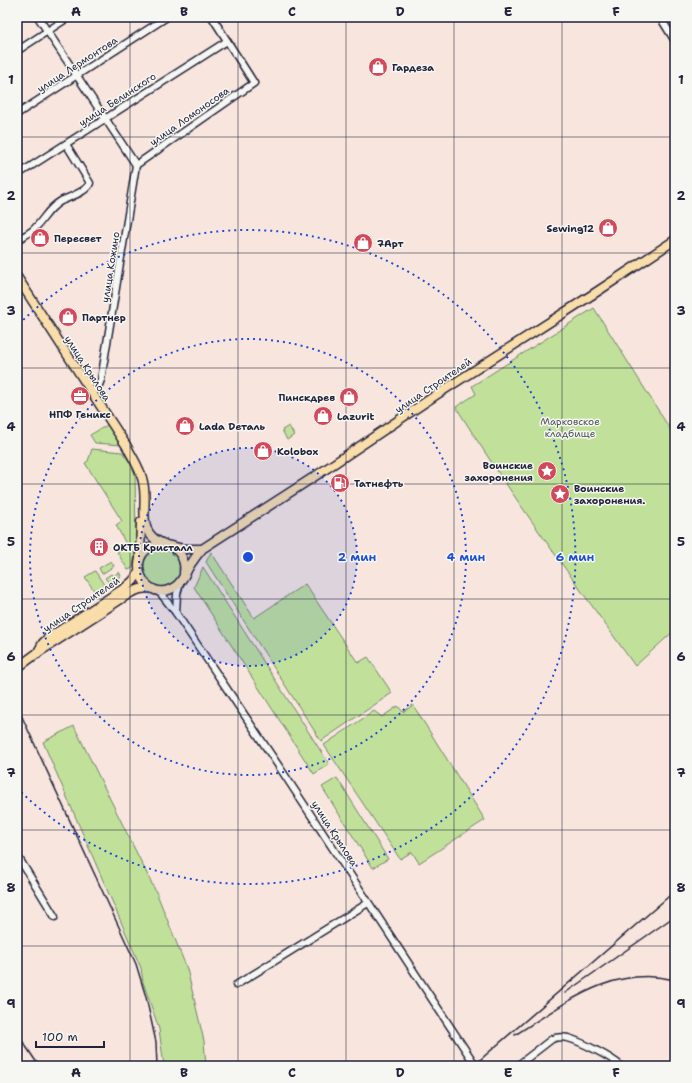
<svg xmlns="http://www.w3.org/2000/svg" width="692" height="1083" font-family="'Shantell Sans',sans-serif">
	<rect width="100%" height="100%" fill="#f8e6de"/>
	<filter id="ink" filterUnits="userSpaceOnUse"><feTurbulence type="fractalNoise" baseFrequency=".025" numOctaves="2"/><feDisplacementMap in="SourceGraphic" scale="8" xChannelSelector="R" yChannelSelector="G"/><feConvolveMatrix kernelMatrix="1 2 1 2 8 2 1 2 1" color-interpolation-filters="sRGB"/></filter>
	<g filter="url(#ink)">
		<g fill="#c1e19a" stroke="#72826a">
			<path d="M594 308 675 437V630L635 666C574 580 511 496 456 407L476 394 472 386Z"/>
			<path d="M109 424 122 445 95 443 90 435Z"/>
			<path d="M289 426 294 435 287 440 282 430Z"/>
			<path d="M92 449 122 452 135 469 136 544 133 568 128 570 117 552 127 546 116 525 122 521 85 463 88 461Z"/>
			<path d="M157 547 169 548 181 560C181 565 182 572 180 576 179 579 176 581 174 583 152 597 134 569 146 555 149 552 154 550 157 547Z"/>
			<path d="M211 552 254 618 305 584 358 663 368 657 392 693 321 741 206 562Z"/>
			<path d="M111 561 114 566 102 574 99 568Z"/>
			<path d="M203 567 329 764 314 774 194 587Z"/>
			<path d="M95 571 107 589 97 595 85 577Z"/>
			<path d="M119 572 121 576 114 581 112 580 109 583 105 578 111 574 113 576Z"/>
			<path d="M413 705 485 820 419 863 412 852 400 859 324 745 374 711 382 717 398 706 403 712Z"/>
			<path d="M74 726 157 894 187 969 204 1041 206 1066H164L159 1029 143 982 141 968 43 742Z"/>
			<path d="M337 778 388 859 373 868 322 787Z"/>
		</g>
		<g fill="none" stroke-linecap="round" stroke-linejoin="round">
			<defs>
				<g id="minor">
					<path d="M38 17 136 165"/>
					<path d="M660 17 675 41"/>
					<path d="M17 51 69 17"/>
					<path d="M17 114 167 17"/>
					<path d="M136 165 254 83 212 17"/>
					<path d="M17 175 227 41"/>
					<path d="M17 240C22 237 28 234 33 230 44 220 47 209 61 201 69 197 87 192 90 183L66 144"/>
					<path d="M92 394 99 385 101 380 136 165"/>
					<path d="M156 590 161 594 176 613 282 771 476 1066"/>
					<path d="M176 613 177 594 180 583"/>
					<path d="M17 855 55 917"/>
					<path d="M236 985 368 903"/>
					<path d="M517 1066 552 1039C557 1037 563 1037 568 1038 582 1042 611 1057 621 1066"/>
				</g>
				<g id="major">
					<path d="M17 277 126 445C132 457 141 469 143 482 149 507 134 532 164 544"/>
					<path d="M173 547C182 554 186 562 184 573"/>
					<path d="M202 549C193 549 184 550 175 547 168 546 164 543 157 545 121 553 145 608 176 586 184 580 187 568 193 561 196 556 199 553 202 549L320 473 436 395 598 291 675 240"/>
					<path d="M140 558 141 522"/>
					<path d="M37 654 43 643 48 638 126 587 133 581 139 572"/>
					<path d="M17 668 36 654 132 592 140 589 150 588"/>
				</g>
			</defs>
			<use href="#minor" stroke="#22223b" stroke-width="9"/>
			<use href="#major" stroke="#22223b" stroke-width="11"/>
			<use href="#minor" stroke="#f6f6f2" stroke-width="6"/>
			<use href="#major" stroke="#f9ddab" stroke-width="8"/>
			<g stroke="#22223b" stroke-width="1.5">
				<path d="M17 706 136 964 146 997 156 1042 157 1066"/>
				<path d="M565 993 675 916"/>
				<path d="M17 1033 39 1066"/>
				<path d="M515 1035C565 1004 612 964 675 980"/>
				<path d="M473 1066 675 891"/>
			</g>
		</g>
	</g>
	<path fill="none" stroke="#22223b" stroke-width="1" stroke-opacity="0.55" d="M130 17V1066M238 17V1066M346 17V1066M454 17V1066M562 17V1066M17 137H675M17 253H675M17 368H675M17 484H675M17 599H675M17 715H675M17 830H675M17 946H675"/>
	<circle cx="248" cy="557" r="109" fill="#1d4ed8" fill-opacity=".12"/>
	<g fill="none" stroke="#1d4ed8" stroke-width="2" stroke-dasharray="2 4">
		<circle cx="248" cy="557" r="109"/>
		<circle cx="248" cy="557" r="218"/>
		<path d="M19 324A327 327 0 1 1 19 790"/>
	</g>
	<defs>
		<symbol id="shop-disc" viewBox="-11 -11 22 22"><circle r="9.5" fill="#d1495b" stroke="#f6f6f2"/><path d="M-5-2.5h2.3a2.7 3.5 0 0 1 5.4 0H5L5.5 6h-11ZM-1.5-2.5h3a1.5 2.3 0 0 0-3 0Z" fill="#fff"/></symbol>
		<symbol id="office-disc" viewBox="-11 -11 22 22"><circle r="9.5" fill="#d1495b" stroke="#f6f6f2"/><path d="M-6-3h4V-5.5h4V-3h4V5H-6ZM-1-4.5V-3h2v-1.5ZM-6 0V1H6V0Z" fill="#fff"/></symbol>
		<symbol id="sight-disc" viewBox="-11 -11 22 22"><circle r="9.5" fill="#d1495b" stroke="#f6f6f2"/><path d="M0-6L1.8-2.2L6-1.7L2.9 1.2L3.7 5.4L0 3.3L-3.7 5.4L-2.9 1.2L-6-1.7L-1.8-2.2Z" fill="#fff"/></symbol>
		<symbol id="fuel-disc" viewBox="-11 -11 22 22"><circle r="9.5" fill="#d1495b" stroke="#f6f6f2"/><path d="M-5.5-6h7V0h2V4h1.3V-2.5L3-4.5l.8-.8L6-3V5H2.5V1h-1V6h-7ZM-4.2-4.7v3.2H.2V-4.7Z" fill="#fff"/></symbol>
		<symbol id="building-disc" viewBox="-11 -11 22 22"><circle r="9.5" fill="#d1495b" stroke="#f6f6f2"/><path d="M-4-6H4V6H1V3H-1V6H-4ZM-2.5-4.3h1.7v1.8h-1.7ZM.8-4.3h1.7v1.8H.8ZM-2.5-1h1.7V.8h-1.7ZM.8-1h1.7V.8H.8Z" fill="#fff"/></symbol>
	</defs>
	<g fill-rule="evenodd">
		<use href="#shop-disc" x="367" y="56" width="22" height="22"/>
		<use href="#shop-disc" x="597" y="217" width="22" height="22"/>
		<use href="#shop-disc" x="29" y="227" width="22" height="22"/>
		<use href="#shop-disc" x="352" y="232" width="22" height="22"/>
		<use href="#shop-disc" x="57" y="306" width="22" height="22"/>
		<use href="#office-disc" x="69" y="385" width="22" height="22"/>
		<use href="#shop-disc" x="338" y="386" width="22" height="22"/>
		<use href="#shop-disc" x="312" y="405" width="22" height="22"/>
		<use href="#shop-disc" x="174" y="415" width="22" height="22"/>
		<use href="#shop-disc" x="252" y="440" width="22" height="22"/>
		<use href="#sight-disc" x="536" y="460" width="22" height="22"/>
		<use href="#fuel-disc" x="329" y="472" width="22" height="22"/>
		<use href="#sight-disc" x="549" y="483" width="22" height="22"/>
		<use href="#building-disc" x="88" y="536" width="22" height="22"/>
	</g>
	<g text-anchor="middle" stroke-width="3" stroke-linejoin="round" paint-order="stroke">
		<g font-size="10" fill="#22223b" stroke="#f6f6f2">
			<text transform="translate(77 64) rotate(-33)" y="4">улица Лермонтова</text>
			<text transform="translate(117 99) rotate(-33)" y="4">улица Белинского</text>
			<text transform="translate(189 116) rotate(-35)" y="4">улица Ломоносова</text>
			<text transform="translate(110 267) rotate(-81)" y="4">улица Кожино</text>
			<text transform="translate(88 368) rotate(57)" y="4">улица Крылова</text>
			<text transform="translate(433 385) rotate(-34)" y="4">улица Строителей</text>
			<text transform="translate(81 604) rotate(-34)" y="4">улица Строителей</text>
			<text transform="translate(335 833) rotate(57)" y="4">улица Крылова</text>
		</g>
		<g font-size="10" font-weight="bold" fill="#22223b" stroke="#f6f6f2" text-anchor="start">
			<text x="392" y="71">Гардеза</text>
			<text x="594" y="232" text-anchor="end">Sewing12</text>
			<text x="54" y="242">Пересвет</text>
			<text x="377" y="247">7Арт</text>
			<text x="82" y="321">Партнер</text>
			<text x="335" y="401" text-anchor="end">Пинскдрев</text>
			<text x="80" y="418" text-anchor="middle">НПФ Геникс</text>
			<text x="337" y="420">Lazurit</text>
			<text x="199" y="430">Lada Dеталь</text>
			<text x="277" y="455">Kolobox</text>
			<text x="533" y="469" text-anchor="end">Воинские<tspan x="533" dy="12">захоронения</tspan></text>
			<text x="354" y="487">Татнефть</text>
			<text x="574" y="492">Воинские<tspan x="574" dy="12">захоронения.</tspan></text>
			<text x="113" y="551">ОКТБ Кристалл</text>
		</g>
		<g font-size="10" fill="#4a5253" stroke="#f6f6f2">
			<text x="570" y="425">Марковское<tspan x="570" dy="12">кладбище</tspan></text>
		</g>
	</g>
	<circle cx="248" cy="557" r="6" fill="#1d4ed8" stroke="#f6f6f2" stroke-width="2"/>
	<g font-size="12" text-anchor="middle" font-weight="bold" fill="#1d4ed8" stroke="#f6f6f2" stroke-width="3" stroke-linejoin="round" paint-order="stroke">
		<text x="357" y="561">2 мин</text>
		<text x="466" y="561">4 мин</text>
		<text x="575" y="561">6 мин</text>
	</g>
	<rect width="692" height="1083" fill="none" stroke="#f6f6f2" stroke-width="44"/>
	<path d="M36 1041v6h68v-6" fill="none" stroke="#22223b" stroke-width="2"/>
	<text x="42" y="1041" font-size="12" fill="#22223b" stroke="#f6f6f2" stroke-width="3" paint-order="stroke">100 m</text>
	<rect x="22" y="22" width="648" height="1039" fill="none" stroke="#22223b" stroke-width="1.5"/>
	<g font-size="13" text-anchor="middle" font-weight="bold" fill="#22223b">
		<text x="76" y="16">A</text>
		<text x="184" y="16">B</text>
		<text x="292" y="16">C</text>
		<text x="400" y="16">D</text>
		<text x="508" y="16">E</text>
		<text x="616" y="16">F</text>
		<text x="11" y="84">1</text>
		<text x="681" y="84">1</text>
		<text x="11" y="200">2</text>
		<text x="681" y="200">2</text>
		<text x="11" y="315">3</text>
		<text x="681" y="315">3</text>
		<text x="11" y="431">4</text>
		<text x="681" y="431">4</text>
		<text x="11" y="546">5</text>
		<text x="681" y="546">5</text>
		<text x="11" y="661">6</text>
		<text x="681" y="661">6</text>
		<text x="11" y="777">7</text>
		<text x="681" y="777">7</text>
		<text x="11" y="892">8</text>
		<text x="681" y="892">8</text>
		<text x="11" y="1008">9</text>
		<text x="681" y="1008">9</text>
		<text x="76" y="1077">A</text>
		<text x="184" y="1077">B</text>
		<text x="292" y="1077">C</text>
		<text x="400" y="1077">D</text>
		<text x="508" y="1077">E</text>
		<text x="616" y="1077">F</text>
	</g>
</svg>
